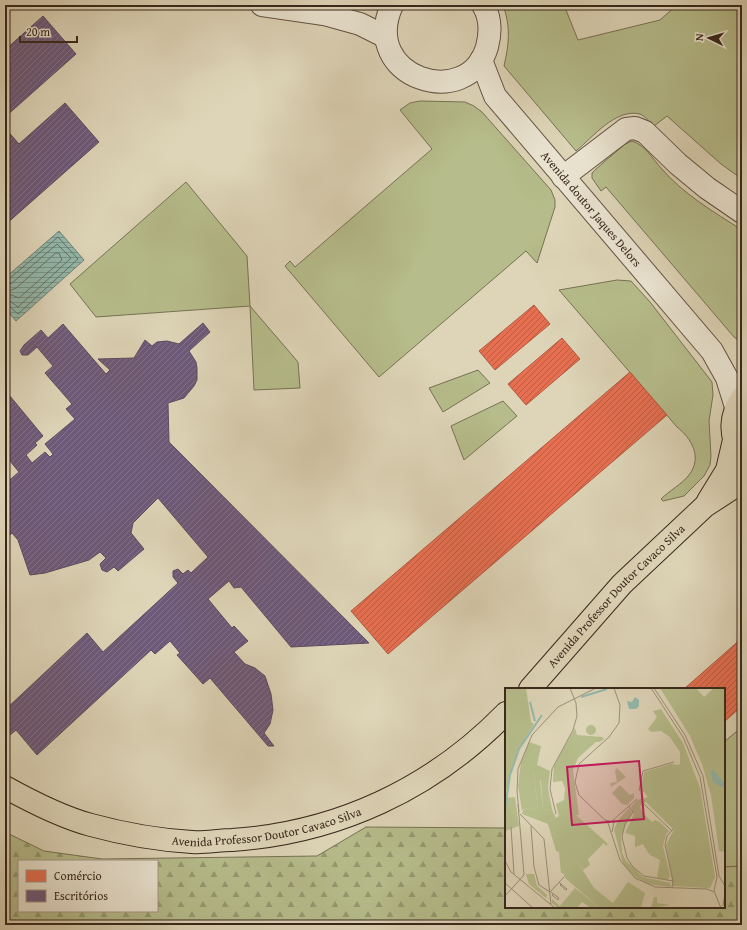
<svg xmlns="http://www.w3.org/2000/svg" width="747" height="930" font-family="'Gentium Book Plus',serif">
	<defs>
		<pattern id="forest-firs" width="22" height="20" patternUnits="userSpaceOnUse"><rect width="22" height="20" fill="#b6bc8b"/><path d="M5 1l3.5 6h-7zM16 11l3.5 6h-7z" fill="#959971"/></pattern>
		<pattern id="water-rules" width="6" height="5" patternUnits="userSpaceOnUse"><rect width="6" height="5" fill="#93b9ac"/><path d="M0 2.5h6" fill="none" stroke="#79968b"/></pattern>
		<pattern id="shops-hatch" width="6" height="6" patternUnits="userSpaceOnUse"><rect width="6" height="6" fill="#e76f51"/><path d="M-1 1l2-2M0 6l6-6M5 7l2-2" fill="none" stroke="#bc5b42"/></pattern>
		<pattern id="offices-hatch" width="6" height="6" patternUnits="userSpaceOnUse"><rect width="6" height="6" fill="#6d597a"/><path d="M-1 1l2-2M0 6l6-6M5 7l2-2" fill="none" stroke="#82728a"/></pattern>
	</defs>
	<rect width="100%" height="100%" fill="#ded5b8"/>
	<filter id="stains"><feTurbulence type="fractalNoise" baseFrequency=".005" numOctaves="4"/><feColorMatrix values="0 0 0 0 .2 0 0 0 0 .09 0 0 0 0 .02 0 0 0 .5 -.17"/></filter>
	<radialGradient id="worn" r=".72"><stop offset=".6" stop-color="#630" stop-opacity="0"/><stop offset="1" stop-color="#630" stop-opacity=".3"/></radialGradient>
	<g fill="#b6bc8b" stroke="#777254">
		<path d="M503 5H564L578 40 660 20 677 5H742V179L721 164 667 116 654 126C650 123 645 116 640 114 616 108 593 137 576 151L504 66C509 44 511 27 503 5Z"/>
		<path d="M420 101 465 102 474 106 482 112 551 190 555 200V207L537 263 526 251 379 377 285 266 290 261 295 267 432 149 400 110 410 103Z"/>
		<path d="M632 141C645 145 652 158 661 168 683 194 714 212 742 230V343L734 337 606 187 601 191 592 178V173L596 169 625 144Z"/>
		<path d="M186 182 247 256 250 306 298 362 300 388 254 390 250 306 96 317 70 284Z"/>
		<path d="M617 280 631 281 650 302 712 382 713 395 709 421 711 456 710 465 704 476 684 496 663 501 661 499C669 491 682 484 689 475 703 457 691 438 677 427L559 290Z"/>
		<path d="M478 370 490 383 443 412 429 388Z"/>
		<path d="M503 401 517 416 464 460 451 426Z"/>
		<path d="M742 727V866L724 867V742Z"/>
	</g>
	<path fill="url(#forest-firs)" stroke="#777254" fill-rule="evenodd" d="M366 827 506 828V907H724V867L742 866V925H5V832L44 851 102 859 317 856ZM19 861H157V911H19Z"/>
	<path fill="url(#water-rules)" stroke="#6f7f72" d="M59 231 84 260 16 321 5 308V278Z"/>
	<g fill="url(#shops-hatch)" stroke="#b25941">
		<path d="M534 305 550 324 495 370 479 351Z"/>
		<path d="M562 338 580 359 526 405 508 384Z"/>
		<path d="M630 372 667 415 388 654 351 611Z"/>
		<path d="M742 638V706L724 722V689H684Z"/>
	</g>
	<g fill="url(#offices-hatch)" stroke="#5d4a5e">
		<path d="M43 16 76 54 5 117V50Z"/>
		<path d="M65 103 99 142 5 225V128L19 144Z"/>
		<path d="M203 323 210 332 189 351 196 362 197 368V380L194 386 184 398 168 403 169 442 369 643 291 647 241 587 234 588 229 581 208 599 232 628 234 626 248 641 234 652 245 664 255 668 265 676 271 694 273 710 270 724 264 733 274 746H268L210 678 203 684 177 655 180 653 170 641 155 654 151 650 37 755 16 730 10 735 5 729V710L87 633 103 652 178 583 173 577V571L178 569 183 574 188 570 191 573 208 557 158 498 133 523 131 533 144 549 118 571 114 567 107 572 102 570 100 564 106 558 100 552 89 560 45 573 30 575 18 540 12 533 5 540V484L19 472 5 455V390L43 436 35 443 37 445 26 455 32 463 45 452 50 457 53 454 45 444 75 419 66 409 72 404 45 373 53 366 37 347 28 355H22L20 351 24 345 41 330 48 338 63 324 106 374 110 370 98 359 134 358 145 340 152 346 157 342 167 341 179 344Z"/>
	</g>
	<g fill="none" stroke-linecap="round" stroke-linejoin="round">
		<g stroke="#667064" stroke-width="1">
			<path d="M56 253H59L62 260 19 298 9 294V291L16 288Z"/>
			<path d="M5 280 9 279 58 237 78 259 18 314 9 306 5 305"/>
			<path d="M5 285 12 283 57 244 71 258 18 307 10 301 5 300"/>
		</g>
		<defs>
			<g id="minor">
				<path d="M262 5 324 14 360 24 386 37"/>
				<path d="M392 5C359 78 468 112 487 47 491 32 491 18 483 5"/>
				<path id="s1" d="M481 60 495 96 712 351 727 378 736 407"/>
				<path d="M563 177 626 129 635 128 645 132 678 164 707 188 742 212"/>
			</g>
			<g id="major">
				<path d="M741 452C728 435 731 414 742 398"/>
				<path d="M708 501 727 470 734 440"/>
				<path id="s2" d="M530 689 622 584 705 506 742 482"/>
				<path id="s3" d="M5 787C32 802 61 817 91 825 124 834 158 840 192 842 205 843 219 840 232 840 337 833 432 789 506 713"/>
			</g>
		</defs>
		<use href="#minor" stroke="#625243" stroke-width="24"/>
		<use href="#major" stroke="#38271c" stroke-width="24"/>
		<use href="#minor" stroke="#eae4d1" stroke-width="22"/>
		<use href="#major" stroke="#ded5b8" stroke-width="22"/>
	</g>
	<g text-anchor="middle" stroke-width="4" stroke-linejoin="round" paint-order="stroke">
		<g font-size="12" fill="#38271c" stroke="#eae4d1">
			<text dy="4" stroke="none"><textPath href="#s1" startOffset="187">Avenida doutor Jaques Delors</textPath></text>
			<text dy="4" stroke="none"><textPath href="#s2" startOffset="127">Avenida Professor Doutor Cavaco Silva</textPath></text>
			<text dy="4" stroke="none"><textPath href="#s3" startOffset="273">Avenida Professor Doutor Cavaco Silva</textPath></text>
		</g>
	</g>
	<g transform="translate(505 688)">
		<rect width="220" height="220" fill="#ded5b8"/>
		<path d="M0 0H21L26 34 29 36 12 64 0 107ZM155 0H191L199 9 209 0H220V164L214 163 206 107 197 76 185 48ZM156 21 178 55 195 100 210 189 205 200 168 198 161 157 169 142 141 114 135 118 137 124 147 134 150 132 155 134 164 143 161 146 158 158 165 188 163 191 166 192 152 190 155 172 145 167 146 165 144 166 138 156 130 159V148L120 145 129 126 126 119 132 112 143 109 136 101 139 84 166 76 174 77 175 75V64L165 49 156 43 146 44 143 41 152 29 148 23ZM81 42a5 5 0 1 1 10 0a5 5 0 1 1-10 0ZM70 40 72 47 97 49 99 51 94 54 63 52ZM24 54 36 58 32 77 45 83 43 100 48 126 46 122 38 121 36 93 28 81 33 122 19 120 17 123 13 98 16 74ZM112 80 121 89 106 99 105 95 112 94 110 83ZM115 97 125 107 129 105V110L122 117 117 116 107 105ZM124 120 127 124 116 148 117 165 121 173 138 189 165 195 166 199 143 196 129 188 118 176 109 142 113 132ZM71 127 103 156 101 158 99 155 83 171 85 177 78 182 72 173ZM21 186H29L32 198 42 207 41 210 24 196ZM123 194 140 205 136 220H114L108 215ZM70 200 95 220H86L77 214 72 220H53L47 215V211L55 218ZM149 209H152V215L165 217 146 220Z" fill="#b6bc8b"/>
		<path d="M63 52H93L73 70 68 82 74 127H71V134L76 164 72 173 89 200 114 220H95L60 190 58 185H56L54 164 51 163 43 136 17 126 19 120 33 122 28 81H34L38 121 47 122 51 130 54 128 51 116 59 112 60 100 57 93 48 94 49 78ZM10 109 14 138 0 143V110Z" fill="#b6bc8b"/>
		<path d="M130 9 134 12V18L131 21H124L122 13 127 14ZM208 81 220 96 218 100 208 94 206 84Z" fill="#93b9ac"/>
		<path fill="none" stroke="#93b9ac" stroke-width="2" d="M76 9 102 1M25 14 30 33M0 120 5 87 14 61 37 27"/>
		<path fill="none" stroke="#9c8f7a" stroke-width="1" d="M109 0 115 17 114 35 104 49 74 76 70 94 74 107 103 135 115 172 130 190 150 199 202 201 209 204M146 0 178 49 195 89 212 189 209 203 216 220M149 0 180 47 198 88 214 188 220 198M134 103 138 83 169 74M139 116 167 143M124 118 128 124 120 136 117 149 122 170 128 179 139 188 168 193 167 200M14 124 12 103 13 81 27 47 53 19 91 0M15 126 39 151 46 216M51 126 45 101 47 81 68 42 72 28 71 15 65 0M100 132 109 134 107 144M107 133 132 111M26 138 29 179 34 197 45 204 59 189M6 139 9 186M0 173 6 184 50 220M168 193 160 157 162 148 168 141M54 194 56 196 62 201 61 202 55 197 56 196M0 195 28 220M46 204 54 210 53 212 47 207 48 206M0 208 19 187 13 116M218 218 220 205"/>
		<path fill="#c2185b" fill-opacity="0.15" stroke="#c2185b" stroke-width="2" d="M134 73 139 131 67 137 62 79Z"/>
		<rect width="220" height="220" fill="none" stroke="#38271c" stroke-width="2"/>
	</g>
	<rect width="747" height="930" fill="none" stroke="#ded5b8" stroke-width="20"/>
	<rect x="6" y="6" width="735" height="918" fill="none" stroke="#38271c" stroke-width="2"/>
	<rect x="10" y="10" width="727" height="910" fill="none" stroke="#38271c"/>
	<rect x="18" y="860" width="140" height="52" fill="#eae4d1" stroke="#a39889"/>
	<rect x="26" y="870" width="20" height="12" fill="#e76f51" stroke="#a39889"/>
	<text x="54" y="880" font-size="12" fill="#38271c">Comércio</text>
	<rect x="26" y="890" width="20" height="12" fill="#6d597a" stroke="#a39889"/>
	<text x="54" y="900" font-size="12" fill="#38271c">Escritórios</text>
	<g transform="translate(709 38) rotate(275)" stroke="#eae4d1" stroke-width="3" paint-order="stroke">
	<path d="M0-3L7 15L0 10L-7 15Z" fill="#38271c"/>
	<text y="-6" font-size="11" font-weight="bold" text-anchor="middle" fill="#38271c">N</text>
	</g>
	<path d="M20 36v6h57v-6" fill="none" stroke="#38271c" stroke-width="2"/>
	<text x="26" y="36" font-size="12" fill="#38271c" stroke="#eae4d1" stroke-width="3" paint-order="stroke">20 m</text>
	<rect width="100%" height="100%" filter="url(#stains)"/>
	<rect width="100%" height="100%" fill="url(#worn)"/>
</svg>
